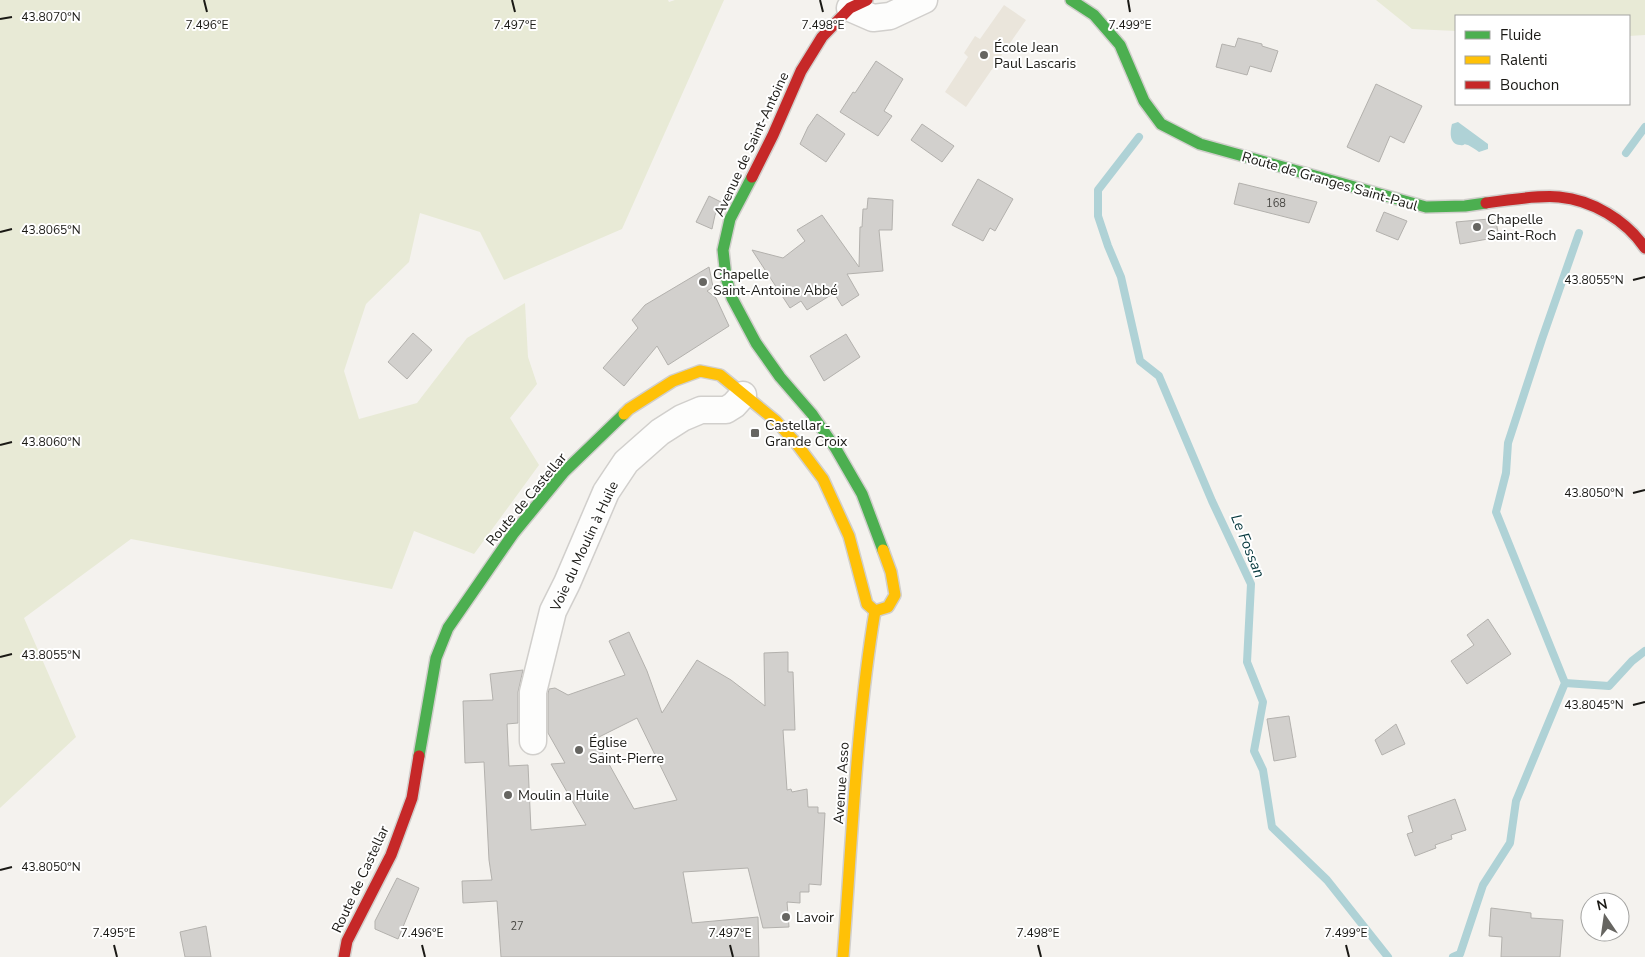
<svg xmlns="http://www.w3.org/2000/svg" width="1645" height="957" font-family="'Nunito Sans',sans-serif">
	<rect width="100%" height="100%" fill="#f4f2ee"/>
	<path fill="#eae5db" d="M1004 5 1026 20 966 107 945 92 968 57 964 53 975 36 980 39Z"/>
	<g fill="#e8ead6">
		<path d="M0 0H668L669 2 675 0H724L622 229 504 280 480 232 420 213 409 262 366 304 344 371 359 419 417 403 467 338 525 303 528 357 537 384 510 418 539 465 474 554 414 531 392 589 131 539 24 618 76 737 0 808Z"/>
		<path d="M1376 0H1645V35L1629 36V16H1456V31L1412 29Z"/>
	</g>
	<path fill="#afd2d6" d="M1458 122 1488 144V149L1479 152C1476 150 1472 147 1468 145 1461 143 1467 146 1460 145 1449 144 1450 132 1452 124Z"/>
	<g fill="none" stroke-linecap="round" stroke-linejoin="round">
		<g stroke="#afd2d6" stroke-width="8">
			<path d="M1139 137 1098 190V216L1108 246 1121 277 1140 361 1159 376 1212 501 1251 584 1247 662 1263 702 1254 751 1263 770 1272 827 1327 880 1388 957"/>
			<path d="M1626 153 1645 127"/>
			<path d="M1565 683 1609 686 1632 661 1645 651"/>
			<path d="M1453 957 1460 954 1483 885 1510 843 1516 801 1565 683 1496 512 1506 473 1508 443 1542 339 1579 233"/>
		</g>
	</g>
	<g fill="#d2d0cd" stroke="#b3b1ad" fill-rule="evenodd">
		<path d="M1238 38 1262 44V46L1278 51 1271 72 1250 66 1247 75 1216 67 1222 44 1235 47Z"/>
		<path d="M876 61 903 79 884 111 892 116 878 136 840 112 853 92 855 93Z"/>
		<path d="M1376 84 1422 106 1404 143 1390 136 1379 162 1347 147Z"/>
		<path d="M817 114 845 134 826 162 800 144 808 127Z"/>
		<path d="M922 124 954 146 942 162 911 140Z"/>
		<path d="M978 179 1013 199 995 231 990 228 983 241 952 225Z"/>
		<path d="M1239 183 1317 202 1309 223 1234 204Z"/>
		<path d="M709 196 721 202 715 215 712 229 696 222Z"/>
		<path d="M868 198 893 200 892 230H879L883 271 847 274 859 295 842 306 834 293 807 310 801 301 790 308 752 250 783 258 805 241 797 230 822 215 859 267 860 227H862L863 209H867Z"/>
		<path d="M1384 212 1407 221 1398 240 1376 231Z"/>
		<path d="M1489 219 1496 222 1499 237 1460 244 1456 222Z"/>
		<path d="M709 267 713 287 707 291 716 298 729 326 668 365 657 346 624 386 603 368 638 328 632 320 645 305Z"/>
		<path d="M413 333 432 350 407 379 388 362Z"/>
		<path d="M846 334 860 357 824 381 810 356Z"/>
		<path d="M1488 619 1511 654 1467 684 1451 661 1474 645 1467 635Z"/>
		<path d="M629 632 647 671 662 713 697 660 731 680 765 706 764 653 788 652V672H793L795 730H783L787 790 791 789 792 792 807 789 808 807H818V813H825L821 885 809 884V892H800V903L787 902 789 927 763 928 748 868 683 872 692 923 758 917 759 957H501L497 901 463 903 462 881 492 880 489 860 484 762 465 763 463 701 493 700 490 674 523 670 518 692V723L507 724 509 766 528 765 531 830 586 825 551 764 565 763 548 733V694L549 689 555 688 568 695 625 675 609 641ZM637 718 677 800 634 809 595 739Z"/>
		<path d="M1289 716 1296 757 1274 761 1267 719Z"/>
		<path d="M1396 724 1405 744 1382 755 1375 740Z"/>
		<path d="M1455 799 1466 830 1451 835 1452 839 1435 845 1436 848 1415 856 1407 834 1413 832 1408 816Z"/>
		<path d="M397 878 419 888 398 939 375 929V921Z"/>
		<path d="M1491 908 1531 913V918L1563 920 1560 957H1501L1502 937 1489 936Z"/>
		<path d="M206 926 211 957H185L180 932Z"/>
	</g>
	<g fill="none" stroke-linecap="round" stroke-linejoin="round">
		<defs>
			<g id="street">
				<path d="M850 8 873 18 890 16 924 0"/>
				<path d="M533 741V692L553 611 567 583 606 492 626 462 660 432 682 418 701 410H726L734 405 743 395"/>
			</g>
			<g id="fast">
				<path d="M1071 0 1094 15 1120 45 1144 101 1161 124 1200 144 1426 207 1465 206 1486 203"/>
				<path d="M752 177 730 219 723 250 726 277 732 298 756 343 780 377 812 414 836 449 862 494 883 550"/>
				<path d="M419 756 436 658 448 628 513 534 564 472 624 414"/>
			</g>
			<g id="slow">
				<path d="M624 414 629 409 673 381 700 371 720 375 776 421 796 443 823 479 849 536 867 604 875 611"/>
				<path d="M875 611 888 607 895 595 891 572 883 550"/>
				<path d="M843 957C852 842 856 725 875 611"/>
			</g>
			<g id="jam">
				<path d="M752 177 773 135 801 71 822 37 850 8 867 0"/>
				<path d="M1486 203C1506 200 1539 195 1559 197 1592 200 1626 220 1645 248"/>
				<path d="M344 957 347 941 391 855 412 798 419 756"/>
			</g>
		</defs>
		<use href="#street" stroke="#d1cfcc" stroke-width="29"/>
		<use href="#fast" stroke="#d1cfcc" stroke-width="14"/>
		<use href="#slow" stroke="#d1cfcc" stroke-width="14"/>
		<use href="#jam" stroke="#d1cfcc" stroke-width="14"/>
		<use href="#street" stroke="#fdfdfc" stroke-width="26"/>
		<use href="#fast" stroke="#4caf50" stroke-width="11"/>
		<use href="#slow" stroke="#ffc107" stroke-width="11"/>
		<use href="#jam" stroke="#c62828" stroke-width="11"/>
	</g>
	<path fill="none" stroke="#1a1915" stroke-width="2" d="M204 0 207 12M512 0 515 12M820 0 823 12M1128 0 1130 12M0 19 12 17M0 232 12 229M1633 280 1645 277M0 445 12 442M1633 493 1645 490M0 657 12 654M1633 705 1645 702M0 870 12 867M114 945 117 957M422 945 425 957M730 945 733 957M1038 945 1041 957M1346 945 1349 957"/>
	<g fill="#666561" stroke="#fff" stroke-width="2">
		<circle cx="984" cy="55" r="5"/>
		<circle cx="1477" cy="227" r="5"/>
		<circle cx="703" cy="282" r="5"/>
		<rect x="750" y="428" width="10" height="10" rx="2.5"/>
		<circle cx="579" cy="750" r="5"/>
		<circle cx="508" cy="795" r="5"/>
		<circle cx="786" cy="917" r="5"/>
	</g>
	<g text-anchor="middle" stroke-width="4" stroke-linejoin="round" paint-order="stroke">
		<g font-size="11" fill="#484743">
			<text x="1276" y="207">168</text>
			<text x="517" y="930">27</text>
		</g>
		<g font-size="14" fill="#1a1915" stroke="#fff" text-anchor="start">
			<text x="994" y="52">École Jean<tspan x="994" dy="16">Paul Lascaris</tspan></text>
			<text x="1487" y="224">Chapelle<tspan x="1487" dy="16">Saint-Roch</tspan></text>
			<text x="713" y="279">Chapelle<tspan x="713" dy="16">Saint-Antoine Abbé</tspan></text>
			<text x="765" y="430">Castellar -<tspan x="765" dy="16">Grande Croix</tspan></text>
			<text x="589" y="747">Église<tspan x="589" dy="16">Saint-Pierre</tspan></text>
			<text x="518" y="800">Moulin a Huile</text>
			<text x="796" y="922">Lavoir</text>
		</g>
		<g font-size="14" fill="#1a1915" stroke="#fff">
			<text transform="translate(751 144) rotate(-65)" y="5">Avenue de Saint-Antoine</text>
			<text transform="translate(1330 181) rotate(16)" y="5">Route de Granges Saint-Paul</text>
			<text transform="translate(526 499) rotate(-50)" y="5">Route de Castellar</text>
			<text transform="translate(584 546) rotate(-65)" y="5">Voie du Moulin à Huile</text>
			<text transform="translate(841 783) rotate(-86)" y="5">Avenue Asso</text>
			<text transform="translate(360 879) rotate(-65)" y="5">Route de Castellar</text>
		</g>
		<g font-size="15" font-style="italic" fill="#04373c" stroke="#fff">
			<text transform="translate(1248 546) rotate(68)" y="5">Le Fossan</text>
		</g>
	</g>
	<g font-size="12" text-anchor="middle" fill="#1a1915" stroke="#fff" stroke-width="4" stroke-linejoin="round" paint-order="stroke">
		<text x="51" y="21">43.8070°N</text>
		<text x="207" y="29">7.496°E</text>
		<text x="515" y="29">7.497°E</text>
		<text x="823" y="29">7.498°E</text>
		<text x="1130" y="29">7.499°E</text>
		<text x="51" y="234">43.8065°N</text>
		<text x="1594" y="284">43.8055°N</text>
		<text x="51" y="446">43.8060°N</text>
		<text x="1594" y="497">43.8050°N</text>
		<text x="51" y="659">43.8055°N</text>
		<text x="1594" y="709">43.8045°N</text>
		<text x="51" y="871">43.8050°N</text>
		<text x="114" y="937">7.495°E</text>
		<text x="422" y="937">7.496°E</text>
		<text x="730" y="937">7.497°E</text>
		<text x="1038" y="937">7.498°E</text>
		<text x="1346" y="937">7.499°E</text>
	</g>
	<rect x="1455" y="15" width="175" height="90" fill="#ffffff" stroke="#a3a3a1"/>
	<rect x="1465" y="31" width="25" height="8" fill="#4caf50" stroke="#a3a3a1"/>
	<text x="1500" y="40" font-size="15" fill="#1a1915">Fluide</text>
	<rect x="1465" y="56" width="25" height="8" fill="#ffc107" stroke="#a3a3a1"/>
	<text x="1500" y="65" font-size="15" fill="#1a1915">Ralenti</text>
	<rect x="1465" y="81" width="25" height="8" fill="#c62828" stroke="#a3a3a1"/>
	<text x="1500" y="90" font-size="15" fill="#1a1915">Bouchon</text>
	<g transform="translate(1605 917) rotate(347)"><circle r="24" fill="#ffffff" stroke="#a3a3a1"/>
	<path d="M0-4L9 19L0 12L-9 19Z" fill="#666561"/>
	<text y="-8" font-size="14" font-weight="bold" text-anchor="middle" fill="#1a1915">N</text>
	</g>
</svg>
